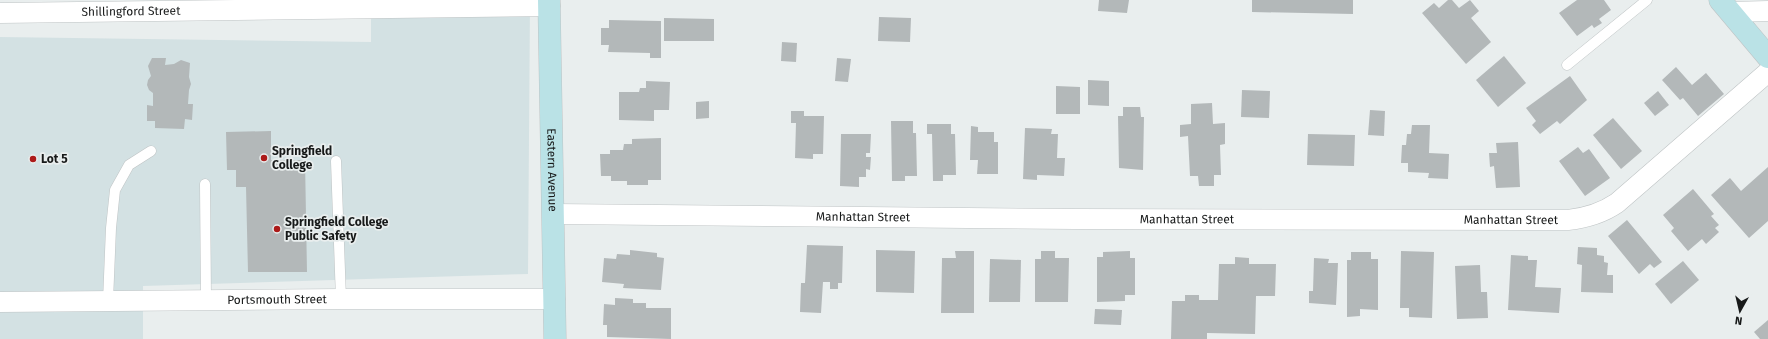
<svg xmlns="http://www.w3.org/2000/svg" width="1768" height="339" font-family="'Fira Sans',sans-serif">
	<rect width="100%" height="100%" fill="#e9eeee"/>
	<path fill="#d3e1e3" d="M371 0H530L528 274 143 286V339H0V37L371 42Z"/>
	<g fill="#b3b8b9">
		<path d="M1099 0H1129L1127 13 1098 11Z"/>
		<path d="M1252 0H1353V14L1252 12Z"/>
		<path d="M1448 0H1452L1459 8 1470 0 1479 11 1471 18 1491 42 1466 64 1422 13 1434 3 1439 8Z"/>
		<path d="M1577 0H1604L1611 10 1599 19 1602 23 1594 28 1592 25 1577 36 1559 13Z"/>
		<path d="M879 17 911 18 910 42 878 41Z"/>
		<path d="M664 18 714 19V41H664Z"/>
		<path d="M609 20 661 21V58H650V53L608 52 609 45H601V28H609Z"/>
		<path d="M782 42 797 43 796 62 781 61Z"/>
		<path d="M1504 56 1526 83 1498 107 1476 80Z"/>
		<path d="M152 58H166L165 65 174 64 181 60 190 63 189 77 191 84 189 90 188 104H193L192 120 185 119 184 129 155 128V121H147V105L153 106V93L149 90 147 85 148 80 151 76 148 66Z"/>
		<path d="M837 58 851 59 848 82 835 81Z"/>
		<path d="M1676 67 1692 85 1706 73 1724 94 1698 116 1683 98 1680 100 1662 80Z"/>
		<path d="M1570 76 1587 100 1560 124 1557 121 1540 134 1532 125 1536 121 1526 108Z"/>
		<path d="M1088 80 1109 81V106L1088 105Z"/>
		<path d="M646 81 670 82 669 110H654V121L619 120V92H639L640 88H646Z"/>
		<path d="M1056 86 1080 87V114H1056Z"/>
		<path d="M1242 90 1270 91 1269 118 1241 117Z"/>
		<path d="M1658 91 1669 105 1655 116 1644 103Z"/>
		<path d="M709 101V118L696 119V102Z"/>
		<path d="M1212 103 1213 124 1225 123V144L1220 145 1221 175H1214V186H1199L1198 176H1190L1188 136 1180 137V125L1191 124V104Z"/>
		<path d="M1123 107H1140L1141 117H1144L1143 170 1119 168 1118 116H1123Z"/>
		<path d="M1370 110 1385 111 1384 136 1368 135Z"/>
		<path d="M791 111H804V116H824L823 154H813V159L795 158 796 123H791Z"/>
		<path d="M1613 118 1642 151 1621 169 1593 135Z"/>
		<path d="M891 121H913V133H916L917 176H905V181H892Z"/>
		<path d="M927 124H951V134H955L956 175H943V181H933L932 134H927Z"/>
		<path d="M1412 125H1430L1429 153 1449 154 1448 179 1428 178 1429 173 1408 172V163H1401L1402 145H1406L1407 134H1411Z"/>
		<path d="M971 126 978 127V132H994V142H998V174H977L978 160H970Z"/>
		<path d="M1025 128 1052 129 1051 134H1058L1057 158H1065L1064 176 1037 175V180L1023 179Z"/>
		<path d="M271 131V160H305L307 272H248L246 187H236V170H227L226 132Z"/>
		<path d="M841 134H871L870 153H866V157H871L870 170 866 169V177H859V187L840 186Z"/>
		<path d="M1308 134 1355 135 1354 166 1307 165Z"/>
		<path d="M661 138V180H648V185H627V181H611V176H601L600 154H610V150H623L624 144H632V139Z"/>
		<path d="M1518 142 1520 187 1496 188 1494 166 1490 167 1489 153H1497L1496 143Z"/>
		<path d="M1578 147 1583 153 1589 149 1610 178 1585 196 1559 161Z"/>
		<path d="M1768 167V221L1749 238 1711 195 1730 178 1741 191Z"/>
		<path d="M1693 189 1714 214 1711 216 1719 225 1715 228 1719 232 1706 244 1702 239 1688 251 1671 231 1674 228 1663 215Z"/>
		<path d="M1627 220 1662 262 1654 268 1650 264 1639 274 1608 236Z"/>
		<path d="M807 245 843 246 842 283H838V289H830V282H823L821 313 800 312 801 283H805Z"/>
		<path d="M1578 247 1597 248V255L1604 256V262L1608 263 1607 275H1613V293L1581 292 1582 265 1577 264Z"/>
		<path d="M630 250 657 253V257L664 258 661 290 623 288 624 284 602 282 604 258 616 259 617 254 630 255Z"/>
		<path d="M876 250 915 251 914 293 876 292Z"/>
		<path d="M955 251H974V313H941L942 258H956Z"/>
		<path d="M1041 251H1055V258H1069L1068 302H1035V259H1041Z"/>
		<path d="M1130 251V258H1135V295H1125V301L1097 302V257H1103V252Z"/>
		<path d="M1401 251 1434 252 1432 318 1409 317V308H1400Z"/>
		<path d="M1351 252H1371V259H1378V310L1360 309V316L1347 317V260H1351Z"/>
		<path d="M1511 255 1528 256V260H1537L1535 287 1561 288 1559 313 1508 310Z"/>
		<path d="M1235 257 1249 258V264H1276L1275 296H1256L1255 334 1207 333V339H1171L1172 301H1185V295H1199V300H1218L1219 264H1235Z"/>
		<path d="M1314 258 1329 259 1328 263H1338L1336 305 1309 303V291H1313Z"/>
		<path d="M990 259 1021 260 1020 302H989Z"/>
		<path d="M1683 261 1699 280 1671 304 1655 284Z"/>
		<path d="M1480 265 1481 292H1487L1488 318 1457 319 1455 266Z"/>
		<path d="M615 298 633 299V303H646V308H671V339L607 337V325H603L604 304 615 305Z"/>
		<path d="M1095 309 1122 310 1121 325 1094 324Z"/>
		<path d="M1768 320V339H1760L1754 332Z"/>
	</g>
	<g fill="none" stroke-linecap="round" stroke-linejoin="round">
		<defs>
			<g id="lane">
				<path d="M1567 65 1647 0"/>
				<path d="M336 161 341 299"/>
				<path d="M205 184 206 300"/>
				<path d="M108 301 111 228 115 190 129 165 151 151"/>
			</g>
			<g id="street">
				<path d="M1730 12 1768 11"/>
				<path id="s1" d="M0 13 550 6"/>
				<path id="s2" d="M554 214 1075 219 1568 220C1586 218 1601 214 1617 203L1768 72"/>
				<path id="s3" d="M0 302 341 299H555"/>
			</g>
			<g id="secondary">
				<path id="s4" d="M549 0 555 339"/>
				<path d="M1720 0 1768 57"/>
			</g>
		</defs>
		<use href="#lane" stroke="#bfc4c5" stroke-width="11"/>
		<use href="#street" stroke="#bfc4c5" stroke-width="21"/>
		<use href="#secondary" stroke="#bfc4c5" stroke-width="23"/>
		<use href="#lane" stroke="#fff" stroke-width="10"/>
		<use href="#street" stroke="#fff" stroke-width="20"/>
		<use href="#secondary" stroke="#bae2e6" stroke-width="22"/>
	</g>
	<g fill="#ac1a19" stroke="#e9eeee" stroke-width="1.5">
		<circle cx="264" cy="158" r="4"/>
		<circle cx="33" cy="159" r="4"/>
		<circle cx="277" cy="229" r="4"/>
	</g>
	<g text-anchor="middle" stroke-width="3.5" stroke-linejoin="round" paint-order="stroke">
		<g font-size="12" fill="#171919" stroke="#e9eeee">
			<text dy="4" stroke="none"><textPath href="#s1" startOffset="131">Shillingford Street</textPath></text>
			<text dy="4" stroke="none"><textPath href="#s4" startOffset="170">Eastern Avenue</textPath></text>
			<text dy="4" stroke="none"><textPath href="#s2" startOffset="309">Manhattan Street</textPath></text>
			<text dy="4" stroke="none"><textPath href="#s2" startOffset="633">Manhattan Street</textPath></text>
			<text dy="4" stroke="none"><textPath href="#s2" startOffset="957">Manhattan Street</textPath></text>
			<text dy="4" stroke="none"><textPath href="#s3" startOffset="277">Portsmouth Street</textPath></text>
		</g>
		<g font-size="12" font-weight="bold" fill="#171919" stroke="#e9eeee" text-anchor="start">
			<text x="272" y="155">Springfield<tspan x="272" dy="14">College</tspan></text>
			<text x="41" y="163">Lot 5</text>
			<text x="285" y="226">Springfield College<tspan x="285" dy="14">Public Safety</tspan></text>
		</g>
	</g>
	<g transform="translate(1740 311) rotate(188)" stroke="#e9eeee" stroke-width="3" paint-order="stroke">
	<path d="M0-3L7 15L0 10L-7 15Z" fill="#171919"/>
	<text y="-6" font-size="11" font-weight="bold" text-anchor="middle" fill="#171919">N</text>
	</g>
</svg>
